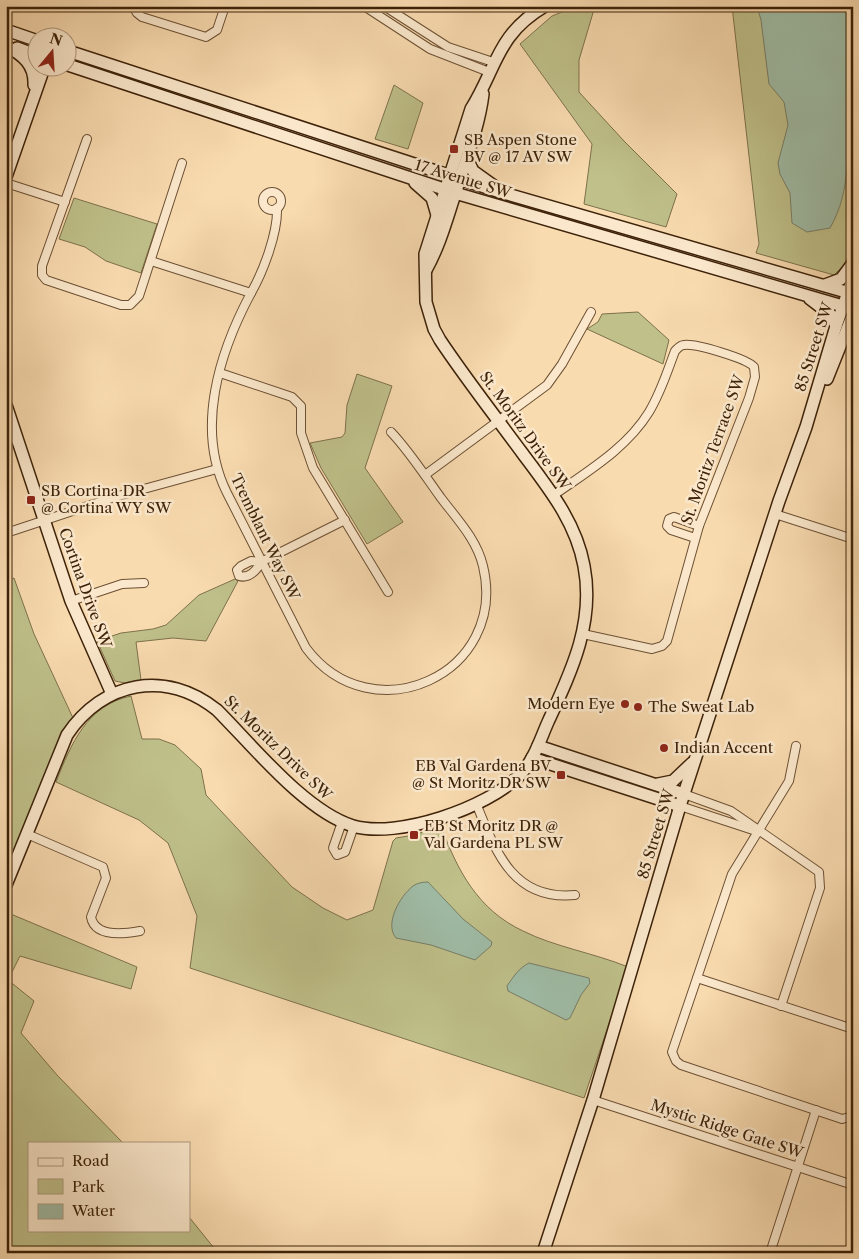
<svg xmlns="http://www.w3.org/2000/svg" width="859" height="1259" font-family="'Libre Caslon Text',serif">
	<rect width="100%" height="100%" fill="#f9dbb0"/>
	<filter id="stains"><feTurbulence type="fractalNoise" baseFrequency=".004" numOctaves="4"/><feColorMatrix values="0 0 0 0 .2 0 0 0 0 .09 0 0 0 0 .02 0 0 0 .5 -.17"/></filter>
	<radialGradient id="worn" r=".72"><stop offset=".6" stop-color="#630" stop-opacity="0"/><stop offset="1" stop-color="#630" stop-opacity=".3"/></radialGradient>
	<g fill="#bfc08a" stroke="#7e714a">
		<path d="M577 6H595L579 60V92L624 141 677 194 666 227 584 204 592 144 520 44 552 16Z"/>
		<path d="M732 6H853V248L843 266 834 275 756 253 759 244Z"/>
		<path d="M394 85 423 103 408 149 375 139Z"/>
		<path d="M74 198 157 224 141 273 106 261 85 247 59 239Z"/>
		<path d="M638 312 669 340 663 364 587 329 598 322 602 314Z"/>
		<path d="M357 374 392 386 365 468 403 522 367 544 321 468 310 443 342 437 345 433 347 405Z"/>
		<path d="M14 578 34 634 73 718 64 731 6 871V581Z"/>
		<path d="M235 579 238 581 206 641 173 638 136 642 141 680 125 683 115 681 97 641 121 633 153 629 166 625 199 595Z"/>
		<path d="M131 696 142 739H159L175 745 201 769 206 795 292 887 323 908 347 920 373 910 393 841 396 838 414 835 441 826C457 870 478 910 523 931 555 947 594 953 628 967L584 1098 190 968 197 916 168 843 139 820 56 782C71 744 87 705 131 696Z"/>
		<path d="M6 912 137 967 131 989 20 956 8 980 34 1001 21 1033 57 1075 123 1143H29V1230H189V1217L218 1253H6Z"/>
	</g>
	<g fill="#9fbca6" stroke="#787e67">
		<path d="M757 6H853V134C846 146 849 156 847 168 845 190 841 209 830 228L807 232 792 223 790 193 780 174 778 163 788 125 784 102 769 84 761 20Z"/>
		<path d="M428 882 463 919 492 942 491 946 475 960 431 945 396 938C384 924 400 896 413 886 417 883 423 882 428 882Z"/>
		<path d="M529 963 589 978 590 983 581 995 570 1018 566 1020 508 991 507 986C513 977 519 968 529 963Z"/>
	</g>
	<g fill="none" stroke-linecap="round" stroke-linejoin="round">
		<defs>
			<g id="street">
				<path d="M133 6 137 13 142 17 206 37 217 30 225 6"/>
				<path d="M364 6 430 49 489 72"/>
				<path d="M384 6 448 47 493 62"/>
				<path d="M87 139 42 266V275L46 280 121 305H130L139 296 182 163"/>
				<path d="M6 183 65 202"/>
				<circle cx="272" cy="201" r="9"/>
				<path d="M151 261 251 293C219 353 195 429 227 493L306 648C372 736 509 674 483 566 477 540 457 519 441 498 425 476 410 452 391 432"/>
				<path d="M251 293C263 272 278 233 277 208"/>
				<path d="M220 373 292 397 301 406V433L313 468 388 592"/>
				<path d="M6 440 16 436"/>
				<path d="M425 475 547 385 562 364 591 312"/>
				<path d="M554 495C588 471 627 448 649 412 661 392 667 372 675 351 678 348 680 345 684 345 695 343 748 359 754 367L755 377 749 398 699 526 667 641 662 646 652 649 583 634"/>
				<path d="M775 514 853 539"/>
				<path d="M6 533 118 496 217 469"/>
				<path d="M695 538 671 530 667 526 669 519 674 517 699 526"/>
				<path d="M251 561 261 562C257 570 249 579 239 576L237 570 241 566Z"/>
				<path d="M261 562 345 520"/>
				<path d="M71 601 122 584 144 583"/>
				<path d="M684 794 731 811 819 872 820 888 781 1006"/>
				<path d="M476 803C495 850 512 901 575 895"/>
				<path d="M680 806 753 830"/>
				<path d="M342 822 333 848 337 855 345 852 354 826"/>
				<path d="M27 834 103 867 106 878 91 917C95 938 124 934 140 931"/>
				<path d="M697 978 732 874 789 781 796 746"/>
				<path d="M853 1029 697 978 672 1052 676 1061 681 1065 842 1119 853 1116"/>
				<path d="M593 1100 853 1185"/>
				<path d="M770 1253 816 1110"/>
			</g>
			<g id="secondary">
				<path d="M6 30 38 41"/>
				<path d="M6 46C23 55 35 65 34 85"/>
				<path d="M17 48 38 56"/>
				<path d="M68 51 500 192 853 294"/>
				<path d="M68 65 462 195 853 309"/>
				<path d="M467 158 473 171 494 186"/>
				<path d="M6 177 44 68"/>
				<path d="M415 183 432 198 437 215"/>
				<path d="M426 270C440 245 447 218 456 191 466 159 479 127 483 94"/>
				<path d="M825 285 841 279 853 263"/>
				<path d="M810 299 831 315 836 326"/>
				<path d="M827 379 853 314"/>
				<path d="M6 405 71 601 112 694"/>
				<path d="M538 746 684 794"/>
				<path d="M532 758 680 806"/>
				<path d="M658 784 673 781 692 763"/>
				<path d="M6 885 67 735C103 681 166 669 217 710 253 746 305 811 353 826 398 839 487 808 520 775 534 760 540 740 548 722 571 672 595 623 584 566 576 522 549 489 523 454 495 416 466 379 440 340L434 329 426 302 425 254 471 109C497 67 497 34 545 6"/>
				<path d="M543 1253 593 1100 680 806 779 501 806 427 836 326 853 278"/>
			</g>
		</defs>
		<use href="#street" stroke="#6c5033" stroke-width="10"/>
		<use href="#secondary" stroke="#3d2209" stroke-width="14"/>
		<use href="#street" stroke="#fbe8cc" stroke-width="8"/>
		<use href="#secondary" stroke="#fbe8cc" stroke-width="11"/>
	</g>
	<g fill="#8f2418" stroke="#fbe8cc" stroke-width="2">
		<rect x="449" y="144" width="10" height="10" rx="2.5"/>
		<rect x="26" y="495" width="10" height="10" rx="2.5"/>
		<circle cx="625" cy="704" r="5"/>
		<circle cx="638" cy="707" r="5"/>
		<circle cx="664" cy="748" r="5"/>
		<rect x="556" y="770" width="10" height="10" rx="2.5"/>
		<rect x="409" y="830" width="10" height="10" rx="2.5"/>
	</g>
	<g text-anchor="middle" stroke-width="5" stroke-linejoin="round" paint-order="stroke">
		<g font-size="15" fill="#3d2209" stroke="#fbe8cc" text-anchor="start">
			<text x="464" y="145">SB Aspen Stone<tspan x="464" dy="17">BV @ 17 AV SW</tspan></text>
			<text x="41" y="496">SB Cortina DR<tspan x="41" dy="17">@ Cortina WY SW</tspan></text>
			<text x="615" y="709" text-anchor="end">Modern Eye</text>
			<text x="648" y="712">The Sweat Lab</text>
			<text x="674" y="753">Indian Accent</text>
			<text x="551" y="771" text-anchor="end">EB Val Gardena BV<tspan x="551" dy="17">@ St Moritz DR SW</tspan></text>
			<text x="424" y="831">EB St Moritz DR @<tspan x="424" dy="17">Val Gardena PL SW</tspan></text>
		</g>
		<g font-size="15" fill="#3d2209" stroke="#fbe8cc">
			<text transform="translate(463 179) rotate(17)" y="5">17 Avenue SW</text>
			<text transform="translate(814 347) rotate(-72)" y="5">85 Street SW</text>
			<text transform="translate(525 431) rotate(54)" y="5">St. Moritz Drive SW</text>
			<text transform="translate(713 450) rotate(-70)" y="5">St. Moritz Terrace SW</text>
			<text transform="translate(265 537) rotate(64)" y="5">Tremblant Way SW</text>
			<text transform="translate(85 588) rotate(70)" y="5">Cortina Drive SW</text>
			<text transform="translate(278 748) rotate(44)" y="5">St. Moritz Drive SW</text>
			<text transform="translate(656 834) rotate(-73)" y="5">85 Street SW</text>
			<text transform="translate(727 1129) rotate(18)" y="5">Mystic Ridge Gate SW</text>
		</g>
	</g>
	<rect width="859" height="1259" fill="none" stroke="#f9dbb0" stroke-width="25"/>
	<rect x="8" y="8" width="844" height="1244" fill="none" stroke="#3d2209" stroke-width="2.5"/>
	<rect x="12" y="12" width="834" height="1234" fill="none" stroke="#3d2209"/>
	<rect x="28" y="1142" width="162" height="90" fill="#fbe8cc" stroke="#af997e"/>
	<rect x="38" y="1158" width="25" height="8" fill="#fbe8cc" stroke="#af997e"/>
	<text x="72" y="1166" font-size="15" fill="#3d2209">Road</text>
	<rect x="38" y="1179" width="25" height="15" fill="#bfc08a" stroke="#af997e"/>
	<text x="72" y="1192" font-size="15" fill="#3d2209">Park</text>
	<rect x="38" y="1204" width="25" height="15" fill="#9fbca6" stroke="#af997e"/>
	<text x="72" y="1216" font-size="15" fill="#3d2209">Water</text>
	<g transform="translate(52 52) rotate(18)"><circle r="24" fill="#fbe8cc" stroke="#af997e"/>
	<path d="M0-4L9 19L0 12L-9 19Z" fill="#8f2418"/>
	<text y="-8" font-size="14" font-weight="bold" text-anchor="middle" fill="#3d2209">N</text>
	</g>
	<rect width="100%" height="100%" filter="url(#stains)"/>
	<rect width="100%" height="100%" fill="url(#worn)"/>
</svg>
